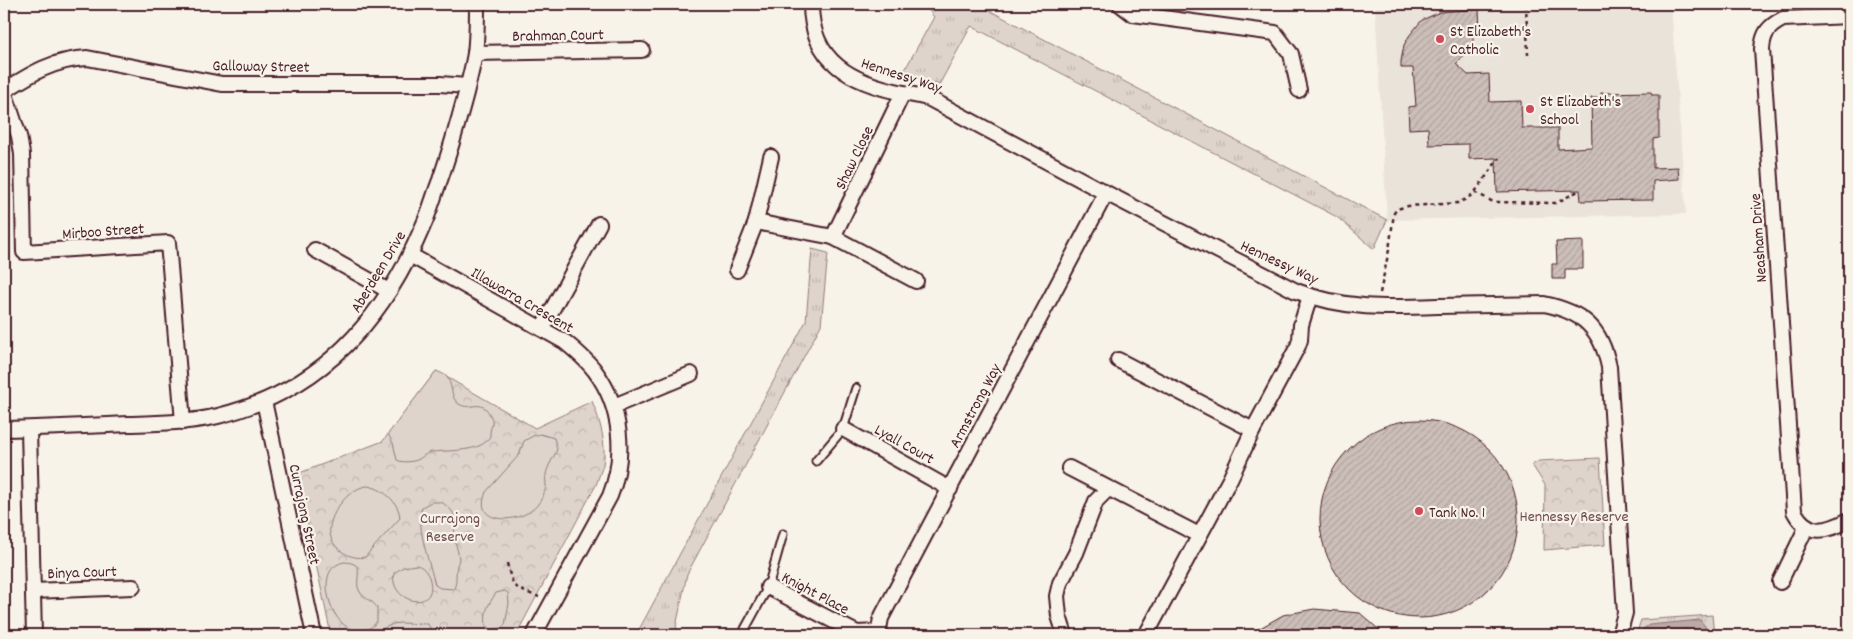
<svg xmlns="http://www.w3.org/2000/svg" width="1853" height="639" font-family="Dekko,sans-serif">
	<defs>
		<pattern id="grass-tufts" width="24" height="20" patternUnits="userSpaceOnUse" patternTransform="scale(1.25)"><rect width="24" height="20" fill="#ded4cc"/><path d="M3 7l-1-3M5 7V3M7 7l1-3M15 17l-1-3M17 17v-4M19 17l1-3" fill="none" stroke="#c0b6af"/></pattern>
		<pattern id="park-crowns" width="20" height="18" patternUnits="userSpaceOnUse" patternTransform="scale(1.25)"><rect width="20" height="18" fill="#ded4cc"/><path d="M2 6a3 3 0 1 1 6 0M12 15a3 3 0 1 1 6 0" fill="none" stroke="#c0b6af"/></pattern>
		<pattern id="water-waves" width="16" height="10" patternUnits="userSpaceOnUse" patternTransform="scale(1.25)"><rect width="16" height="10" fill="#bcaaa7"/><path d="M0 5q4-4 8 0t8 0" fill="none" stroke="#9b8a88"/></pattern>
		<pattern id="building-hatch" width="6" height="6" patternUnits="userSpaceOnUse" patternTransform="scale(1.25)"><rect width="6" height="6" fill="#ccbfb9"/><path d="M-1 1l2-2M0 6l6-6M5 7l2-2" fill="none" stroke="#b1a49f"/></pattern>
	</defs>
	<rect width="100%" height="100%" fill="#f7f3e8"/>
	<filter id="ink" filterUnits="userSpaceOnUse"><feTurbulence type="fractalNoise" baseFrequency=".02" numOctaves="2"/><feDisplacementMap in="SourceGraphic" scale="10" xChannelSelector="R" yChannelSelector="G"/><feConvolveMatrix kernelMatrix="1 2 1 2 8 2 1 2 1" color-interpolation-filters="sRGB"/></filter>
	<g filter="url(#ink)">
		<path fill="#eae3da" d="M1375 4H1671L1686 214 1387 220Z"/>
		<g fill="url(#grass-tufts)" stroke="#947a7c">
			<path d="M924 4H982L981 6 1387 220 1374 249 1337 217 971 26 939 85 903 73 934 17Z"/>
			<path d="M812 249 828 253 821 325 687 574 676 627 681 635H636L806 321Z"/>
			<path d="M1712 615 1714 635H1636L1641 620Z"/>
		</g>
		<g fill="url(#park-crowns)" stroke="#947a7c">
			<path d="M436 371 535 428 592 401C600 420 607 445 603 465 601 472 598 478 596 485L516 635H331L297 474 383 441Z"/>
			<path d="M1600 458 1605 545 1544 550 1545 485 1532 465 1539 461Z"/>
		</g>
		<g fill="#ded4cc" stroke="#947a7c">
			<path d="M436 371C439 372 444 374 446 376 453 383 450 399 459 404 471 412 482 396 491 417 493 421 492 424 491 428 490 431 490 433 490 436 483 453 447 450 433 452 427 452 424 456 419 459 414 462 402 463 397 460L393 443 388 434Z"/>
			<path d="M540 434 554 438 557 449C554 458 547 466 546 475 545 478 546 483 546 486 545 494 539 505 532 510 516 523 472 525 486 492L519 455 524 441 533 436Z"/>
			<path d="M367 486C383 488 399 502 400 518L365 557C351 560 333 550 330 534 327 516 348 488 367 486Z"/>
			<path d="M431 502H441C462 515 452 522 455 540 456 547 459 553 459 560 454 569 458 579 454 589L440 588 435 585C430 563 416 529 422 507Z"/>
			<path d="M344 562C369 563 352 580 360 592 364 599 374 601 377 608V621C373 627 368 630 361 630 336 634 319 588 331 570 334 566 339 563 344 562Z"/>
			<path d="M416 565C423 566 426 571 429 577 441 614 388 604 394 573L403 567Z"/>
			<path d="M505 591 508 593 509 603 505 625 501 628 491 629 486 626C484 611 488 605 496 593Z"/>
			<path d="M400 623 428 624 432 632 431 635H369L393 624Z"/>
		</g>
		<path fill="url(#water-waves)" stroke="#8e7275" d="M1700 620 1705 626 1707 635H1640L1643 629 1649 625Z"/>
		<g fill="url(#building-hatch)" stroke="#4a1f2b">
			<path d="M1479 9 1480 34H1473V45L1456 64 1468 75 1489 74 1490 102 1521 101 1522 128H1558V149L1592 147 1591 98H1601V93L1651 92 1652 95H1659V138L1653 139V168L1678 167 1679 179 1653 181V200L1581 201 1580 190 1497 192 1496 158 1469 159V144L1429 145 1428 128 1409 129 1408 107 1416 106 1413 68H1401V61L1404 45 1409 36 1422 20 1440 12Z"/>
			<path d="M1583 241V269H1565V279H1552V264H1557L1556 242Z"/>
			<circle cx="1419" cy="519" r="99"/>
			<path d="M1314 609 1360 613 1385 635H1248L1283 615Z"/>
		</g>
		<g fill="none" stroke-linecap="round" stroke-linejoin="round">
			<defs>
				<g id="service">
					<path d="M816 461 843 429 856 388"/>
					<path d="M745 629 768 587 783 534"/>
				</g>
				<g id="minor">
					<path d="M811 4C811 62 852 83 904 93 913 95 921 96 930 99L1106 193 1296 291C1346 310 1388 308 1440 306 1475 305 1509 305 1544 304 1583 312 1601 328 1609 367L1625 613 1619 635"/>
					<path d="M1120 4 1133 14 1275 33 1291 54 1299 90"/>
					<path d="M1849 16 1783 19C1769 26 1763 33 1762 49L1794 511C1808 538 1828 531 1849 520"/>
					<path d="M475 53 642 50"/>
					<path d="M4 91 19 136 22 154 24 252 168 243 183 422"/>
					<path d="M4 91C32 73 53 60 87 58L222 84H440L467 86"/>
					<path d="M756 222 833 237 903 93"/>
					<path d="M833 237 916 281"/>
					<path d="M315 250 389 291"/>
					<path d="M410 255 565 342C576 351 587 360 595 371 622 407 626 456 610 496L534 635"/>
					<path d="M737 270 756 222 771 157"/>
					<path d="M542 328 599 224"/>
					<path d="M1118 360 1253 430"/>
					<path d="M264 401 314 635"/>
					<path d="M614 406 691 374"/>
					<path d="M4 429C45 428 87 426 128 424 158 423 189 423 218 416 321 391 383 321 423 226 430 211 434 195 440 180 450 151 458 123 466 93 469 80 473 66 475 53 477 37 477 20 477 4"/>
					<path d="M29 429 34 635"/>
					<path d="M843 429 950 489"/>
					<path d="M1069 468 1199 535"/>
					<path d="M1780 582 1807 526"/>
					<path d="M768 587 849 629 857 633 878 632"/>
					<path d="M33 591 133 587"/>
					<path d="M878 635 881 618 1106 193"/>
					<path d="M1065 635 1059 616 1057 596 1060 583 1076 553 1096 501 1108 489"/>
					<path d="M1146 635 1230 479 1253 430 1298 346 1300 340 1301 325 1310 296"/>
				</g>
			</defs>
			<use href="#service" stroke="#4a1f2b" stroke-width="11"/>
			<use href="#minor" stroke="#4a1f2b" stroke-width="18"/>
			<g stroke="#4a1f2b" stroke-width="2.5" stroke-dasharray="4 4" stroke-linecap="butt">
				<path d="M1526 4 1528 55"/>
				<path d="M1475 192 1499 158"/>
				<path d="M1380 293 1389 250 1394 213 1397 209 1408 206 1458 203 1468 198 1475 192 1493 202 1556 203 1580 190"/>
				<path d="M507 563C513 590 515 588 539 597"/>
			</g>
			<use href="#service" stroke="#f7f3e8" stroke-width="7"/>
			<use href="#minor" stroke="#f7f3e8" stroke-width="14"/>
		</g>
	</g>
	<g fill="#d1495b" stroke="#f7f3e8" stroke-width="2">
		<circle cx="1440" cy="39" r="5"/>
		<circle cx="1530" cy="109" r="5"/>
		<circle cx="1419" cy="511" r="5"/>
	</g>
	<g text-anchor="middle" stroke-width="4.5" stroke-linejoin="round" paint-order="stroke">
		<g font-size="16" fill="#4a1f2b" stroke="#f7f3e8" text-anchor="start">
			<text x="1450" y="36">St Elizabeth's<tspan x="1450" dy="18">Catholic</tspan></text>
			<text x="1540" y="106">St Elizabeth's<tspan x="1540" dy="18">School</tspan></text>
			<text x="1429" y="517">Tank No. 1</text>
		</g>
		<g font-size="16" fill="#4a1f2b" stroke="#f7f3e8">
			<text transform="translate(558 34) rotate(-1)" y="6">Brahman Court</text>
			<text transform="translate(261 65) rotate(1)" y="6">Galloway Street</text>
			<text transform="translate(902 74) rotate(18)" y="6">Hennessy Way</text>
			<text transform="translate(853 157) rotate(-64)" y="6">Shaw Close</text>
			<text transform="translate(103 230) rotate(-4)" y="6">Mirboo Street</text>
			<text transform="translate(1757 238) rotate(-94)" y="6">Neasham Drive</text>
			<text transform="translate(1280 261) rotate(25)" y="6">Hennessy Way</text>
			<text transform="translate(377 271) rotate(-59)" y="6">Aberdeen Drive</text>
			<text transform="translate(523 299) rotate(30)" y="6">Illawarra Crescent</text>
			<text transform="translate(974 405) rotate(-62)" y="6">Armstrong Way</text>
			<text transform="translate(905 443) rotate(29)" y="6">Lyall Court</text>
			<text transform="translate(306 514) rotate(78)" y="6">Currajong Street</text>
			<text transform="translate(82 571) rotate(-2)" y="6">Binya Court</text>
			<text transform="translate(816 592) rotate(28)" y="6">Knight Place</text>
		</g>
		<g font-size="16" fill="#6f4c53" stroke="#f7f3e8">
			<text x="1574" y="521">Hennessy Reserve</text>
			<text x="450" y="523">Currajong<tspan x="450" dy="18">Reserve</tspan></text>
		</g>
	</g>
	<rect width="1853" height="639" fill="none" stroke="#f7f3e8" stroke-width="20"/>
	<rect x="10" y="10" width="1833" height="619" fill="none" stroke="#4a1f2b" stroke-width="2" filter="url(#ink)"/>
</svg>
